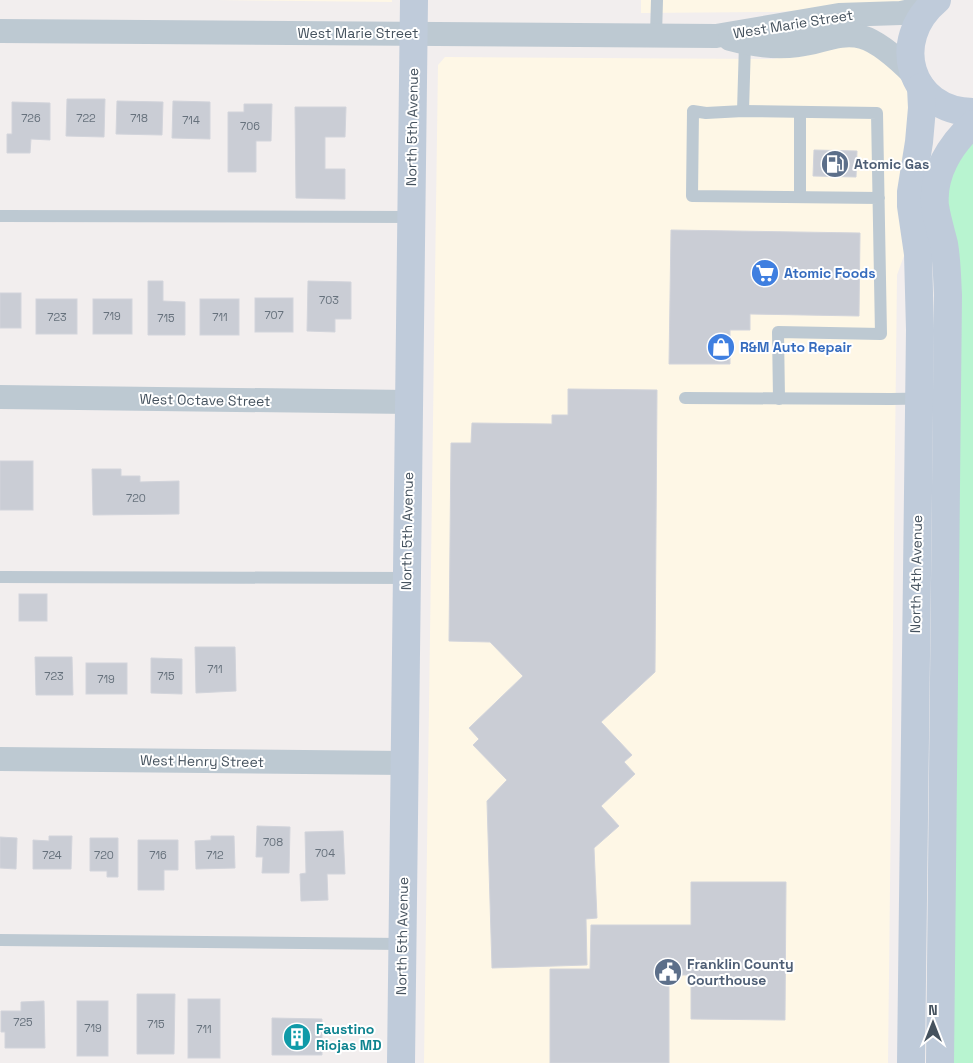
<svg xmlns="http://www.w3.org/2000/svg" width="973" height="1063" font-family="'Space Grotesk',sans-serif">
	<rect width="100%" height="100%" fill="#f2eeee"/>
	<g fill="#fef7e6">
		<path d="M216 0H392V2Z"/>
		<path d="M641 0H908L896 3 777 12 641 13Z"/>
		<path d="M839 43 874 51 906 84 912 111 905 253 897 275 888 1063H424L438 65 445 57 773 59Z"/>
	</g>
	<path fill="#b8f4d0" d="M973 135V1063H951L949 223 947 175Z"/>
	<g fill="#cacdd5" stroke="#d2d4db">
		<path d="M67 99H105L104 137 66 136Z"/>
		<path d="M117 101 163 102 162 135 116 134Z"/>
		<path d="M173 101 210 102V139L172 138Z"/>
		<path d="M12 102 50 103V140L31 139 30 153H7V134H12Z"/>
		<path d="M244 104H272L271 141H256V172H228V112H244Z"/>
		<path d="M295 107H346L345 137H325V169H345V199L296 198Z"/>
		<path d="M814 150 857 151 856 177 813 176Z"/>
		<path d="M671 230 860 233 859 316 750 314V330H730V364H669Z"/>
		<path d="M148 281H163V301L185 302V335H148Z"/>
		<path d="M308 281 351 282V319H335V332L307 331Z"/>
		<rect x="0" y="293" width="21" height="35"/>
		<rect x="255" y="298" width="38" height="34"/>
		<rect x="36" y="299" width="41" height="35"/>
		<rect x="93" y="299" width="39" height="35"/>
		<rect x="200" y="299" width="39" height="36"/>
		<path d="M568 389 657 390 655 672 601 722 632 755 624 762 635 774 601 806 619 826 594 848 597 918 586 919 587 965 492 968 487 801 507 780 473 745 479 739 469 728 523 676 490 642 449 641 451 443H471L472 423 552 424V415H568Z"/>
		<rect x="0" y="461" width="33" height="49"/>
		<path d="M92 469H121V476H140V482L179 481V514L93 515Z"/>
		<rect x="19" y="594" width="28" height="27"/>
		<path d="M195 647H235L236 691 196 693Z"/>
		<path d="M35 657H72L73 695H36Z"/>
		<path d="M151 658 182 659V694L151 693Z"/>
		<rect x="86" y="663" width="41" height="31"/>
		<path d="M257 826 290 827 289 873H262L263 857H256Z"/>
		<path d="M343 831 345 874H327L328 900 301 901 300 874 306 873 305 832Z"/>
		<path d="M49 836H72L71 869H33V840L49 841Z"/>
		<path d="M211 836H234L235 868 196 869 195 841 211 840Z"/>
		<path d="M0 837 17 838 16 869 0 868Z"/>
		<path d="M90 838H118V877H107V871H90Z"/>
		<path d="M138 840H178V870H164V890H138Z"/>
		<path d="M691 882H786L785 1020 691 1019V975H669V1063H550V969H590L591 925H691Z"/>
		<path d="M137 994H175L174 1054H137Z"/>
		<rect x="188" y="999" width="32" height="59"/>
		<path d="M44 1001 45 1048H5V1032H1V1011H21V1002Z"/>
		<rect x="77" y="1001" width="31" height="55"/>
		<path d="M272 1018 322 1019V1055H272Z"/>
	</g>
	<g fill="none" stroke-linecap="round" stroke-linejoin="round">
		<g stroke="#bdc9d2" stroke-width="12">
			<path d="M656 35 657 0"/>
			<path d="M743 111 745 43"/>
			<path d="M800 197V112"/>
			<path d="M0 216 411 217"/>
			<path d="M685 398 891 399 947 398"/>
			<path d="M779 399 778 332 881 334 877 113 743 111 706 113 693 111 692 196 879 198"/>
			<path d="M0 577 407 578"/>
			<path d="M0 940 402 944"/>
		</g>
		<g stroke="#bdc9d2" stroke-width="24">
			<path d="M0 31 716 36 839 15 901 13 929 7"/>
			<path d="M730 39C752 45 775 48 798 45 819 43 840 31 862 37 880 42 901 62 914 75"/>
			<path d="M0 397 409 402"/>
			<path d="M0 759 405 763"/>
		</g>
		<g stroke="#bfcbda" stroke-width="28">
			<path d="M937 0C889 40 909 111 973 112"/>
			<path d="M401 1063 414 0"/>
			<path d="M911 1063 920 330 918 254 911 206V192L919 142 922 108 921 87"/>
			<path d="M940 1063 948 295C947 278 947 261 944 244 941 232 937 219 935 206 932 174 950 145 973 124"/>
		</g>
	</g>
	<defs>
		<symbol id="fuel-disc" viewBox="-11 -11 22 22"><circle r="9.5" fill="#5c6f8a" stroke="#fff"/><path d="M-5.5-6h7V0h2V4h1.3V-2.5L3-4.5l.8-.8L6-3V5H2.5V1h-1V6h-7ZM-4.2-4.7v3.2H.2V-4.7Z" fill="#fff"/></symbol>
		<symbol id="supermarket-disc" viewBox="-11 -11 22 22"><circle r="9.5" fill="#3f7fe0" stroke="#fff"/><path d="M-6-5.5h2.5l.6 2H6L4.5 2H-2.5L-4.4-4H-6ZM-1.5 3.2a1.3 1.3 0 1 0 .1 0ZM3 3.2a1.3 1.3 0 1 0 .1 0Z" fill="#fff"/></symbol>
		<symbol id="shop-disc" viewBox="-11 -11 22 22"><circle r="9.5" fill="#3f7fe0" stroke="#fff"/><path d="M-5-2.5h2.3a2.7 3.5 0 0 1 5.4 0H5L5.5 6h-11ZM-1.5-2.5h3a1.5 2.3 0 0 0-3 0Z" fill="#fff"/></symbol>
		<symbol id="civic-disc" viewBox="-11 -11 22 22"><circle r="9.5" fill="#5c6f8a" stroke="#fff"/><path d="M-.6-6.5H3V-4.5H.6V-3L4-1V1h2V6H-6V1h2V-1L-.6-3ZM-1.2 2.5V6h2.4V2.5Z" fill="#fff"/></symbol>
		<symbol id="building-disc" viewBox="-11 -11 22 22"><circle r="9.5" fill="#0f9aa8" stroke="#fff"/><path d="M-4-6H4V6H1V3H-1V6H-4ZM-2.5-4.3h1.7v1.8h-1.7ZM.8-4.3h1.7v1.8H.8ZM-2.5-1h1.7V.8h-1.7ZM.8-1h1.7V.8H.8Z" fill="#fff"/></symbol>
	</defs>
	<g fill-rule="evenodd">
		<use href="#fuel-disc" x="819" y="148" width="32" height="32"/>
		<use href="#supermarket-disc" x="749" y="257" width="32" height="32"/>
		<use href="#shop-disc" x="705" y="331" width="32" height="32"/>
		<use href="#civic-disc" x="652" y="956" width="32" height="32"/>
		<use href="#building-disc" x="281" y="1021" width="32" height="32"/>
	</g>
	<g text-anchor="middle" stroke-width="4" stroke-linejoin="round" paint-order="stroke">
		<g font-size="11" fill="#66717c">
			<text x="31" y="122">726</text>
			<text x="86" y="122">722</text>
			<text x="139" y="122">718</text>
			<text x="191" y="124">714</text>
			<text x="250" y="130">706</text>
			<text x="329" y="304">703</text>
			<text x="274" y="319">707</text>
			<text x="112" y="320">719</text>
			<text x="57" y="321">723</text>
			<text x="220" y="321">711</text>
			<text x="166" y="322">715</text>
			<text x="136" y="502">720</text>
			<text x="215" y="673">711</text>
			<text x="54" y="680">723</text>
			<text x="166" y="680">715</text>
			<text x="106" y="683">719</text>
			<text x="273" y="846">708</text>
			<text x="325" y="857">704</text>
			<text x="52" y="859">724</text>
			<text x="104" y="859">720</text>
			<text x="158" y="859">716</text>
			<text x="215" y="859">712</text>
			<text x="23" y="1026">725</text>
			<text x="156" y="1028">715</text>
			<text x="93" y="1032">719</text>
			<text x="204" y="1033">711</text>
		</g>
		<g font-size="14" fill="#45525e" stroke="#fff">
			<text transform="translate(793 24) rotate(-9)" y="5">West Marie Street</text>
			<text x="358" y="38">West Marie Street</text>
			<text transform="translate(412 127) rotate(-89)" y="5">North 5th Avenue</text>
			<text transform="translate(205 400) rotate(1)" y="5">West Octave Street</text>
			<text transform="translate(407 531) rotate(-89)" y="5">North 5th Avenue</text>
			<text transform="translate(916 574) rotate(-89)" y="5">North 4th Avenue</text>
			<text transform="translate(202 761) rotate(1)" y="5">West Henry Street</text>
			<text transform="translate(402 936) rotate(-89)" y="5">North 5th Avenue</text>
		</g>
		<g font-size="14" font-weight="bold" fill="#4e5e75" stroke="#fff" text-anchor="start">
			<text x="854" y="169">Atomic Gas</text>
			<text x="687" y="969">Franklin County<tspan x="687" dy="16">Courthouse</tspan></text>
		</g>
		<g font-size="14" font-weight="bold" fill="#366cbe" stroke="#fff" text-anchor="start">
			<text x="784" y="278">Atomic Foods</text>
			<text x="740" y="352">R&amp;M Auto Repair</text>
		</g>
		<g font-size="14" font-weight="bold" fill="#0d838f" stroke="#fff" text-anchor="start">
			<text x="316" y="1034">Faustino<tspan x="316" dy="16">Riojas MD</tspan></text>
		</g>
	</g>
	<g transform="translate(933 1023)" stroke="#ffffff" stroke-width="4" paint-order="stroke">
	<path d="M0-4L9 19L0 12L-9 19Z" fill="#45525e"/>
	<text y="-8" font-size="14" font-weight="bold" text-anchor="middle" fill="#45525e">N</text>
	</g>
</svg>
